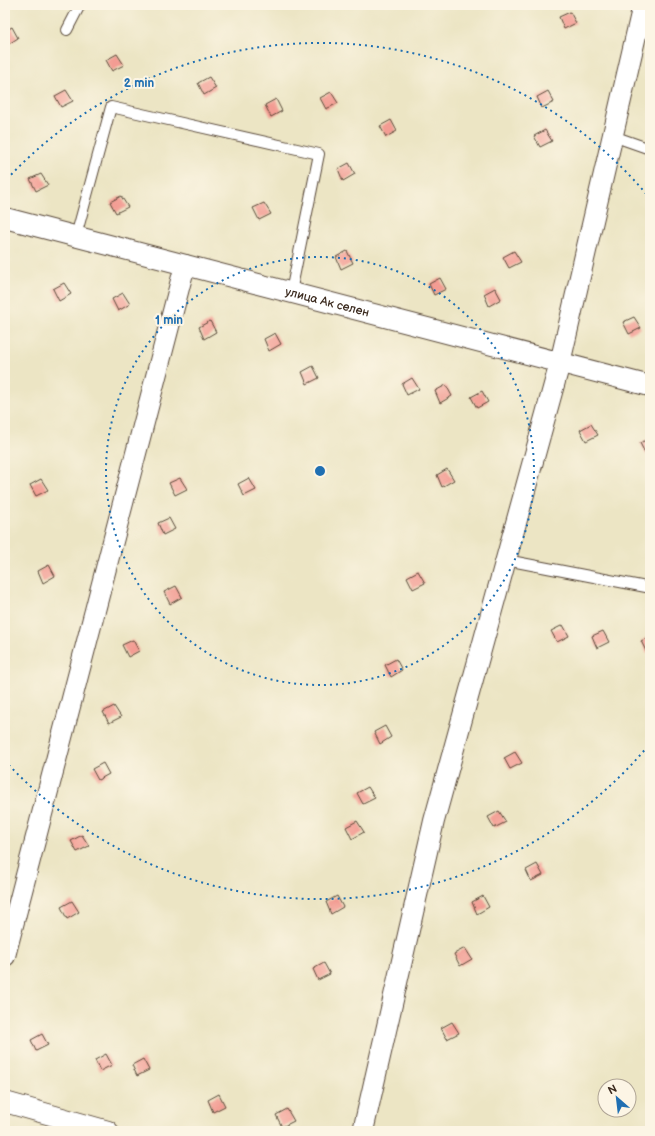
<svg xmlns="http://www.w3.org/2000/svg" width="655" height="1136" font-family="'Balsamiq Sans',sans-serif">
	<rect width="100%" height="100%" fill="#fcf5e5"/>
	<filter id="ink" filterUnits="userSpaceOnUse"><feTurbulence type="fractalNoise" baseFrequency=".025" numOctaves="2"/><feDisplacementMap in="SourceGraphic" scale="8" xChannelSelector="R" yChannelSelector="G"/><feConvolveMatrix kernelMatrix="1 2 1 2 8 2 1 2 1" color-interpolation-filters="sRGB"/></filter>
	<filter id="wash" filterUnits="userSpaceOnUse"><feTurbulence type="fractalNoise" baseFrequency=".012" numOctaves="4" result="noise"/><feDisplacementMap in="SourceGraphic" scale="16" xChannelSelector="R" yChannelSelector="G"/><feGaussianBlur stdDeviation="0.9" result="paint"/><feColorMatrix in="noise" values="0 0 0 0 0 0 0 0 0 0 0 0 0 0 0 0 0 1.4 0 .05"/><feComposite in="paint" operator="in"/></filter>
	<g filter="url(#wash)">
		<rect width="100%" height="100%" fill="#ece5c4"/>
		<g id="blocks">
			<g fill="#f39c93">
				<path d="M570 12 576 23 564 29 559 17Z"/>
				<path d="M12 27 18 38 7 45 5 31Z"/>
				<path d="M117 54 124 65 112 71 106 60Z"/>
				<path d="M209 77 216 88 204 95 198 83Z"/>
				<path d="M66 90 73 101 61 107 55 96Z"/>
				<path d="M548 91 554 102 542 108 537 97Z"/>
				<path d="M331 92 338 103 326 109 320 98Z"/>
				<path d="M276 99 282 111 271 117 265 105Z"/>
				<path d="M391 120 397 131 386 137 380 126Z"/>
				<path d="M545 130 552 141 540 147 534 136Z"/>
				<path d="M349 163 355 174 343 181 338 169Z"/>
				<path d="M41 174 48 185 36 191 30 179Z"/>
				<path d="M121 196 128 207 116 213 110 202Z"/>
				<path d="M264 203 271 214 259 220 253 208Z"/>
				<path d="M347 251 353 263 341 269 336 257Z"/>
				<path d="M514 251 521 262 509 268 503 257Z"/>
				<path d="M440 278 446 289 434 295 429 284Z"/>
				<path d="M64 283 71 294 59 301 53 289Z"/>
				<path d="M495 288 501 299 489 306 484 294Z"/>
				<path d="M123 293 130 304 118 311 112 299Z"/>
				<path d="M634 317 641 328 629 334 623 322Z"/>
				<path d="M210 321 216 332 204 339 199 327Z"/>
				<path d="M275 333 281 344 269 351 264 339Z"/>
				<path d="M313 366 319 378 307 384 302 372Z"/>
				<path d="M412 378 419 389 407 395 402 384Z"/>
				<path d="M446 385 452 396 440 403 435 391Z"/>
				<path d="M482 391 488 402 477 408 471 397Z"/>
				<path d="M591 424 598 435 586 441 580 430Z"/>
				<path d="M650 438V453L646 455 640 443Z"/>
				<path d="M447 469 454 480 442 487 437 475Z"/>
				<path d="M180 478 187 489 175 495 169 483Z"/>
				<path d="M249 478 256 490 244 496 238 484Z"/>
				<path d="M41 479 48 490 36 496 30 485Z"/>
				<path d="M169 518 175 529 163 535 158 523Z"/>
				<path d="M49 565 55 576 43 583 38 571Z"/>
				<path d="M418 571 425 583 413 589 407 577Z"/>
				<path d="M176 586 182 597 170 604 164 592Z"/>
				<path d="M563 625 569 636 557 642 551 631Z"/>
				<path d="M603 631 609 642 597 648 592 636Z"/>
				<path d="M650 636V651L647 653 641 641Z"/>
				<path d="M133 640 139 651 128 657 122 645Z"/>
				<path d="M396 659 402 670 391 677 385 665Z"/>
				<path d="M114 706 121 717 109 723 103 712Z"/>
				<path d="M385 726 391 737 380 744 374 732Z"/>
				<path d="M515 752 522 763 510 769 504 758Z"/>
				<path d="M103 763 109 774 98 780 92 769Z"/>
				<path d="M368 787 375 798 363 804 357 793Z"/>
				<path d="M499 811 506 822 494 828 488 817Z"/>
				<path d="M357 821 364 832 352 839 346 827Z"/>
				<path d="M82 835 89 846 77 852 71 841Z"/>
				<path d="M537 864 543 875 531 881 526 870Z"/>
				<path d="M337 896 343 907 331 914 326 902Z"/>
				<path d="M483 896 489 907 477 914 472 902Z"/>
				<path d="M72 901 79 912 67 919 61 907Z"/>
				<path d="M465 948 472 959 460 966 454 954Z"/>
				<path d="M324 963 330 974 318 980 313 969Z"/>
				<path d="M452 1022 459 1033 447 1039 441 1028Z"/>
				<path d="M42 1034 48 1045 36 1051 31 1040Z"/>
				<path d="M106 1054 112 1065 100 1071 95 1060Z"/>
				<path d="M143 1059 149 1070 137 1076 132 1065Z"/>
				<path d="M219 1094 225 1106 213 1112 208 1100Z"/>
				<path d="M287 1109 294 1121 282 1127 276 1115Z"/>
			</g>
		</g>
	</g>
	<g filter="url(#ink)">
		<use href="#blocks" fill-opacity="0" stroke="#564637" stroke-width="1"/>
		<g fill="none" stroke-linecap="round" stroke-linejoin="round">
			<defs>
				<g id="service">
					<path d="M67 30 80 5"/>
					<path d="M613 136 650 149"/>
					<path d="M76 236 111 107 319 154 291 292"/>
					<path d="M506 560 646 587 650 586"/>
				</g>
				<g id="minor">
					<path id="s1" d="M5 218 650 386"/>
					<path d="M5 956 185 265"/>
					<path d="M5 1102 108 1131"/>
					<path d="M363 1131 434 821 560 363 643 5"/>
				</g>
			</defs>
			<use href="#service" stroke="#564637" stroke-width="12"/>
			<use href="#minor" stroke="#564637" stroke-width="22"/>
			<use href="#service" stroke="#fff" stroke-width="10"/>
			<use href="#minor" stroke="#fff" stroke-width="20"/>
		</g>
	</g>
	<g fill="none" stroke="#1f6fb2" stroke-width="2" stroke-dasharray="2 4">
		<circle cx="320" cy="471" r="214"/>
		<path d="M648 746A428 428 0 0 1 7 763M7 179A428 428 0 0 1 648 196"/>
	</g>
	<g text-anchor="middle" stroke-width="4" stroke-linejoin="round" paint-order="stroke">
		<g font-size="12" fill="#3b2a1e" stroke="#fcf5e5">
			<text dy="4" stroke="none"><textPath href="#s1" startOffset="333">улица Ак селен</textPath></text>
		</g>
	</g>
	<circle cx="320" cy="471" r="6" fill="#1f6fb2" stroke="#fcf5e5" stroke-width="2"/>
	<g font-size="12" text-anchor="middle" font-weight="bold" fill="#1f6fb2" stroke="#fcf5e5" stroke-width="4" stroke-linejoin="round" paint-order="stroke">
		<text x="139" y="87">2 min</text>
		<text x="169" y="324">1 min</text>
	</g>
	<rect width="655" height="1136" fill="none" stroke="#fcf5e5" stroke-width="20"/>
	<g transform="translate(617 1098) rotate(332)"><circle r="19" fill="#fcf5e5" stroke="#afa495"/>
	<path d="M0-3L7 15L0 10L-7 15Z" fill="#1f6fb2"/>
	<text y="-6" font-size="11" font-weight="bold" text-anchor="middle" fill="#3b2a1e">N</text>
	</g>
</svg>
